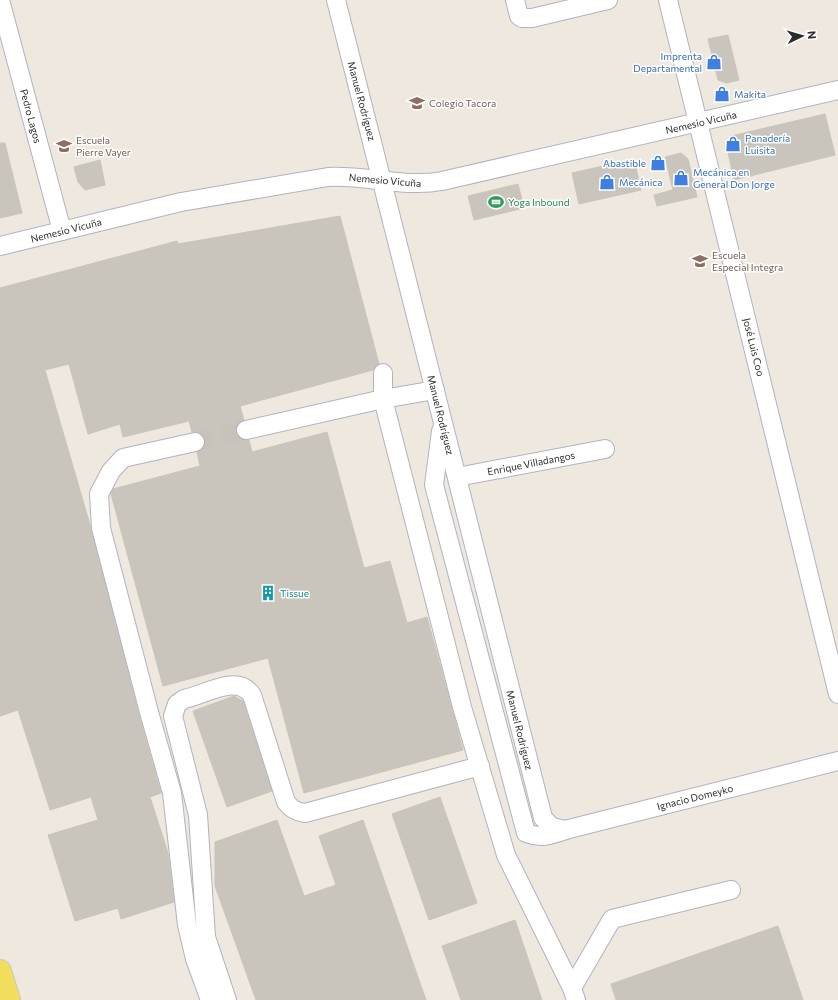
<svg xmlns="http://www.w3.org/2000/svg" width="838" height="1000" font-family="Commissioner,sans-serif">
	<rect width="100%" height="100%" fill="#eee8de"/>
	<g fill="#c9c5bd" stroke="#c9c5b7">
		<path d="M728 35 739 80 727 83 718 80 708 39Z"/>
		<path d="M825 114 835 155 734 180 726 143 731 136Z"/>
		<path d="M0 143H5L22 213 0 218Z"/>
		<path d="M681 153 688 159 697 197 657 206 654 195 673 190 665 157Z"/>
		<path d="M634 159 641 190 579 204 572 173Z"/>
		<path d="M100 160 105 185 85 190 78 182 74 167Z"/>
		<path d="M518 184 524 208 474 220 468 196Z"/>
		<path d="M340 216 379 364 373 370 240 406 244 420 236 427V433L243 440H249L252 452 327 432 364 568 390 561 407 623 427 617 463 750 304 793 268 658 163 686 111 494 113 489 200 466 197 452 205 446V439L199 432H192L189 421 123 437 120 424 88 434 69 364 45 370 90 525 139 715 161 793 150 797 168 853 174 902 121 919 118 908 75 921 48 835 98 820 91 797 50 810 18 710 0 716V288L177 241 178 244Z"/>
		<path d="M234 696 243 701 272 791 227 807 193 711Z"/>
		<path d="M440 797 477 903 429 920 392 814Z"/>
		<path d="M277 820 304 896 336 885 319 836 363 820 426 1000H256L215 886V842Z"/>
		<path d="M515 920 542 1000H461L442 946Z"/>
		<path d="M778 926 803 1000H616L611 984Z"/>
	</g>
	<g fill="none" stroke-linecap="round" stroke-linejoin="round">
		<path stroke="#c7c2ba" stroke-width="18" stroke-dasharray="18 9" stroke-linecap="butt" d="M195 442 246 430"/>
		<defs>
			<g id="minor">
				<path d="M0 0 62 231"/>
				<path d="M336 0 543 818 552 827 565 830 838 761"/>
				<path d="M515 0 519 16 522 18H532L608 0"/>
				<path d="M668 0 838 694"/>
				<path d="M0 246 181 202 328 177C367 175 404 188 442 181L838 90"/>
				<path d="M383 373V399L462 707 506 855 572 988 576 1000"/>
				<path d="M246 430 383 399 435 390"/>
				<path d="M441 431 434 485 526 833C541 839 551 835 566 830"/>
				<path d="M195 442 123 458 111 471 99 494 101 528 149 712 172 793 187 925 195 959 210 1000"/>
				<path d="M457 477 605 449"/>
				<path d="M572 988 612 919 731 890"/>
				<path d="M227 1000 206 937 198 815 173 716 177 704 184 699C205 695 237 673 252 695L286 802C291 809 296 812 305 813L480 766"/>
			</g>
			<path id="major" d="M0 971 9 1000"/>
		</defs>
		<use href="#minor" stroke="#b2b3c0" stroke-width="20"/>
		<use href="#major" stroke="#c8c8c8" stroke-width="24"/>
		<use href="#minor" stroke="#fff" stroke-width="18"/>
		<use href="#major" stroke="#f4de5d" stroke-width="22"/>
	</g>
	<defs>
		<symbol id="shop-bare" viewBox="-9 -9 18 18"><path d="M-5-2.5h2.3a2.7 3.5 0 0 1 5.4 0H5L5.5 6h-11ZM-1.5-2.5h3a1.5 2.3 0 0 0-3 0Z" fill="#3f7fe0" stroke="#fff" stroke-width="2.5" paint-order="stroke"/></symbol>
		<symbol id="school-bare" viewBox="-9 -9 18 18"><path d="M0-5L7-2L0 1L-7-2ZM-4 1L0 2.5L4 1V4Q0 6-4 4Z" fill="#8d6e63" stroke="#fff" stroke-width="2.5" paint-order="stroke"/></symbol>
		<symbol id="stadium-bare" viewBox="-9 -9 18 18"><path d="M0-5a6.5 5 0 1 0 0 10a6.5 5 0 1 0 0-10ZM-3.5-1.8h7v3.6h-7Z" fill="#2e9e5b" stroke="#fff" stroke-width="2.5" paint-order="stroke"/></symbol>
		<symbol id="building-bare" viewBox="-9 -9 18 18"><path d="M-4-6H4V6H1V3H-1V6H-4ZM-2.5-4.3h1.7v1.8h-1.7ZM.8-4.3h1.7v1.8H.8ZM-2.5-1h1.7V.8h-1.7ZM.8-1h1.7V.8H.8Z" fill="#0f9aa8" stroke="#fff" stroke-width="2.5" paint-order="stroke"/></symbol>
	</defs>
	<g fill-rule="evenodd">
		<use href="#shop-bare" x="703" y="51" width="22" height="22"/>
		<use href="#shop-bare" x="711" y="83" width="22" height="22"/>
		<use href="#school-bare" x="406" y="92" width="22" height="22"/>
		<use href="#shop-bare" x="722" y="133" width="22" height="22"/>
		<use href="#school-bare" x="53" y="135" width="22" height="22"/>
		<use href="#shop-bare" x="647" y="152" width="22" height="22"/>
		<use href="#shop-bare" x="670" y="167" width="22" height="22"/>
		<use href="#shop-bare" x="596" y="171" width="22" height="22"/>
		<use href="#stadium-bare" x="485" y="191" width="22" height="22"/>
		<use href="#school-bare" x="689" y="250" width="22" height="22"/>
		<use href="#building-bare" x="257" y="582" width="22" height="22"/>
	</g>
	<g text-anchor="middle" stroke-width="3" stroke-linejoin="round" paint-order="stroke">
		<g font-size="10" fill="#366cbe" stroke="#fff" text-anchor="start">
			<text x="702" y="60" text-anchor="end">Imprenta<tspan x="702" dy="12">Departamental</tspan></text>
			<text x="734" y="98">Makita</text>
			<text x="745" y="142">Panadería<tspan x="745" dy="12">Luisita</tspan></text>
			<text x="646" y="167" text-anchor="end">Abastible</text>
			<text x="693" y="176">Mecánica en<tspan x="693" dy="12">General Don Jorge</tspan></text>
			<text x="619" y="186">Mecánica</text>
		</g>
		<g font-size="10" fill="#2c2c2c" stroke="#fff">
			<text transform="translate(362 101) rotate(75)" y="4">Manuel Rodríguez</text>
			<text transform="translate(31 116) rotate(75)" y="4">Pedro Lagos</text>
			<text transform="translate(701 122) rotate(-13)" y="4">Nemesio Vicuña</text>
			<text transform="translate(385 180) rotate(5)" y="4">Nemesio Vicuña</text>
			<text transform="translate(66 230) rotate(-14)" y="4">Nemesio Vicuña</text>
			<text transform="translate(754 347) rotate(76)" y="4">José Luis Coo</text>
			<text transform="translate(441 415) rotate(76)" y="4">Manuel Rodríguez</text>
			<text transform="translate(531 463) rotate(-11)" y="4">Enrique Villadangos</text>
			<text transform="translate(520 730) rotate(76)" y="4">Manuel Rodríguez</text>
			<text transform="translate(695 797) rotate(-14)" y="4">Ignacio Domeyko</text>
		</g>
		<g font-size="10" fill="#785e54" stroke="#fff" text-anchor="start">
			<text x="429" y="107">Colegio Tacora</text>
			<text x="76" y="144">Escuela<tspan x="76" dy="12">Pierre Vayer</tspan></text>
			<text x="712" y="259">Escuela<tspan x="712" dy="12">Especial Integra</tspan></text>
		</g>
		<g font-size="10" fill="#27864d" stroke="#fff" text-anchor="start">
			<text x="508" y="206">Yoga Inbound</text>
		</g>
		<g font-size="10" fill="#0d838f" stroke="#fff" text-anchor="start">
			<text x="280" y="597">Tissue</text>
		</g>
	</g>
	<g transform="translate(802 36) rotate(85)" stroke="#ffffff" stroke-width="3" paint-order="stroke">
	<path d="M0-3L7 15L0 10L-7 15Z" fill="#2c2c2c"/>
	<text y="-6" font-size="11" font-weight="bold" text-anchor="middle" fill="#2c2c2c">N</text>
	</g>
</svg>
